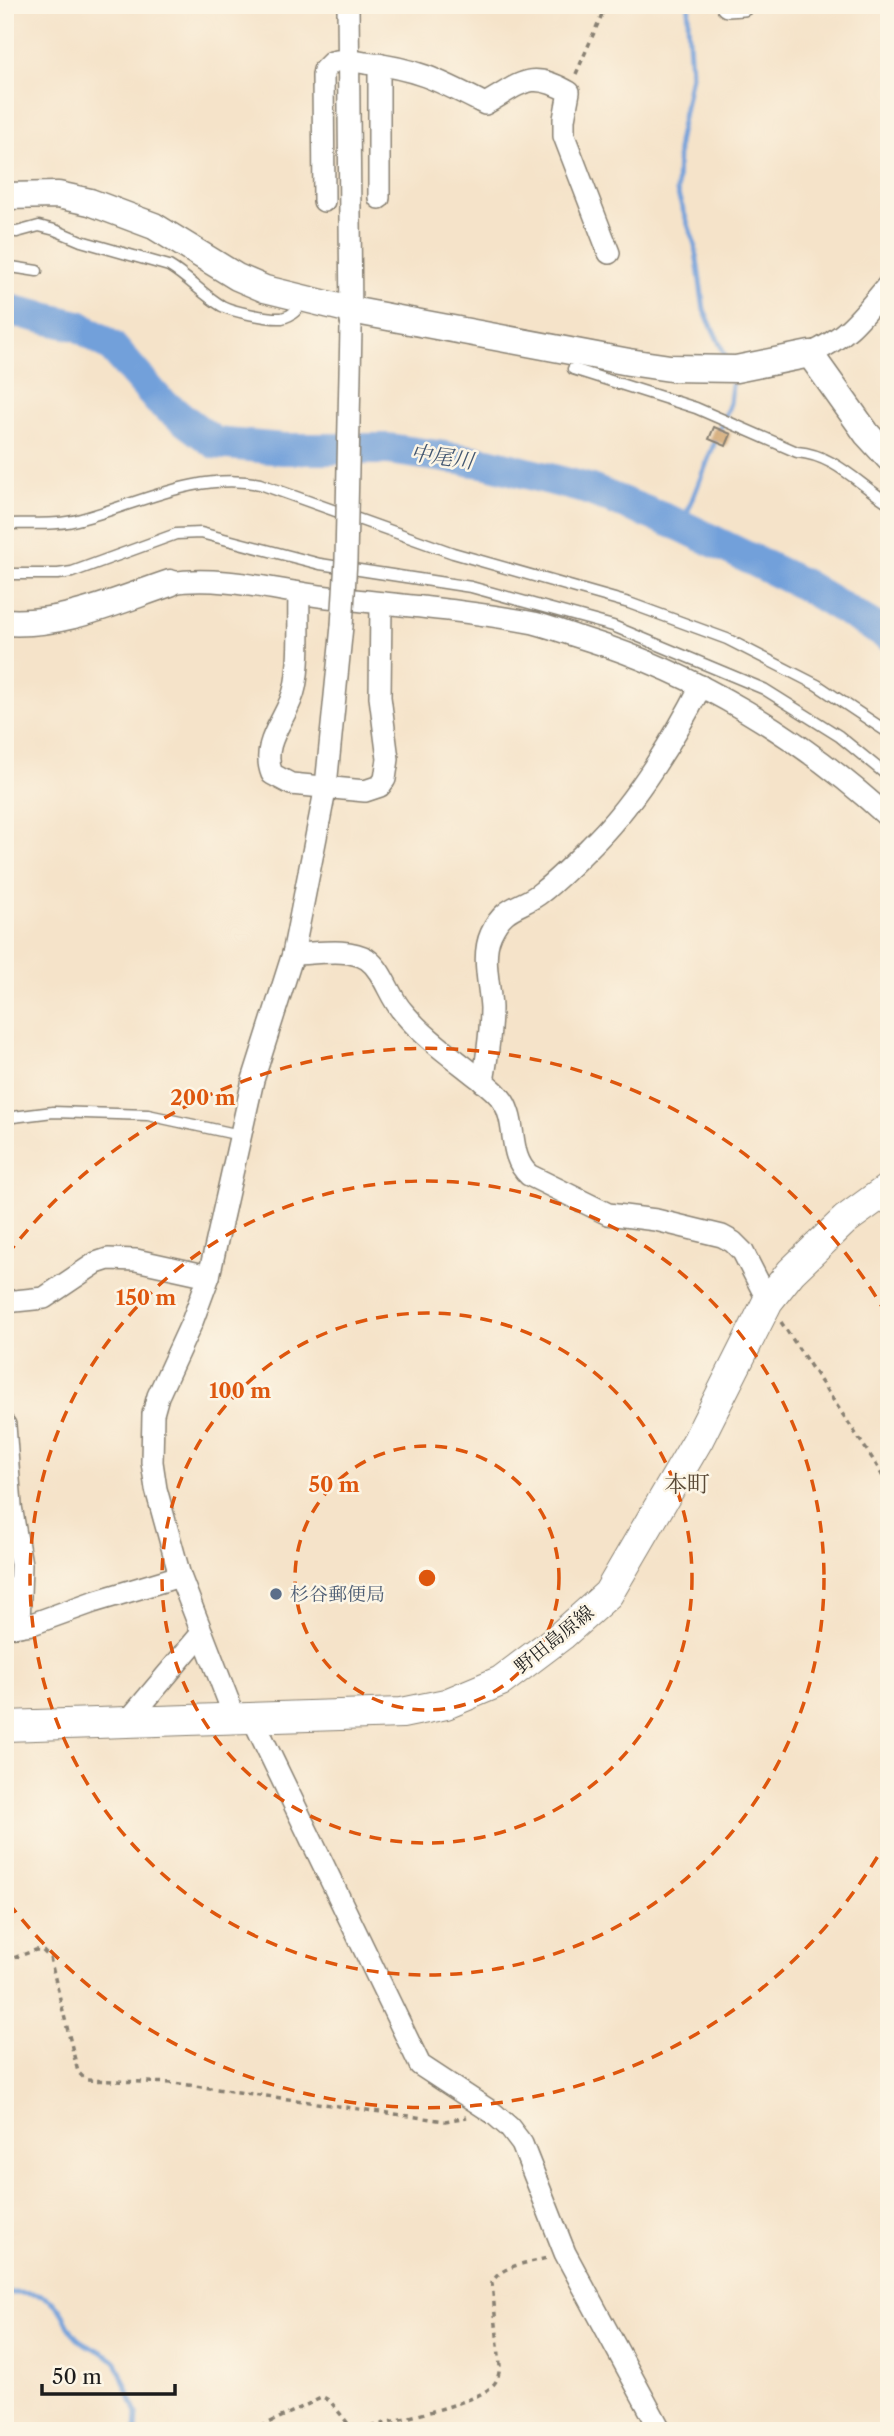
<svg xmlns="http://www.w3.org/2000/svg" width="894" height="2436" font-family="'Libre Caslon Text','Noto Serif JP',serif">
	<rect width="100%" height="100%" fill="#fcf5e5"/>
	<filter id="ink" filterUnits="userSpaceOnUse"><feTurbulence type="fractalNoise" baseFrequency=".0143" numOctaves="2"/><feDisplacementMap in="SourceGraphic" scale="14" xChannelSelector="R" yChannelSelector="G"/><feConvolveMatrix kernelMatrix="1 2 1 2 8 2 1 2 1" color-interpolation-filters="sRGB"/></filter>
	<filter id="wash" filterUnits="userSpaceOnUse"><feTurbulence type="fractalNoise" baseFrequency=".00686" numOctaves="4" result="noise"/><feDisplacementMap in="SourceGraphic" scale="28" xChannelSelector="R" yChannelSelector="G"/><feGaussianBlur stdDeviation="1.57" result="paint"/><feColorMatrix in="noise" values="0 0 0 0 0 0 0 0 0 0 0 0 0 0 0 0 0 1.4 0 .05"/><feComposite in="paint" operator="in"/></filter>
	<g filter="url(#wash)">
		<rect width="100%" height="100%" fill="#f5e3c9"/>
		<g fill="none" stroke-linecap="round" stroke-linejoin="round">
			<g stroke="#72a0da" stroke-width="5">
				<path d="M689 5 688 22 691 75 678 143 677 192 695 245 704 310 725 355"/>
				<path d="M682 526 730 403 732 385"/>
				<path d="M5 2293C29 2293 51 2291 63 2315 68 2323 71 2333 78 2339 90 2349 105 2350 116 2362L137 2413 136 2431"/>
			</g>
			<path stroke="#72a0da" stroke-width="32" d="M5 309 79 326 111 346 159 401 215 443 283 449H388L488 463 588 489 682 526 804 585 889 636"/>
		</g>
		<g id="blocks">
			<path fill="#cea069" d="M714 427 731 434 726 446 709 439Z"/>
		</g>
	</g>
	<g filter="url(#ink)">
		<use href="#blocks" fill-opacity="0" stroke="#888072" stroke-width="2"/>
		<g fill="none" stroke-linecap="round" stroke-linejoin="round">
			<defs>
				<g id="service">
					<path d="M5 230 17 232 39 226 55 230 81 241 169 266C188 277 203 295 222 306 234 312 269 319 282 318 292 316 299 309 302 301"/>
					<path d="M5 266 37 271"/>
					<path d="M573 369 696 408 797 452C835 455 858 484 889 503"/>
					<path d="M5 524C29 523 58 526 81 519 141 503 196 472 260 484L453 553 629 603 727 639 817 685 889 733"/>
					<path d="M5 574H58L72 572 176 534 201 533 320 564 471 587 613 626 764 689 839 736 889 777"/>
					<path d="M5 1118 53 1112 148 1115 240 1135"/>
				</g>
				<g id="minor">
					<path d="M348 5 351 322"/>
					<path d="M727 6 743 5"/>
					<path d="M379 64V198"/>
					<path d="M324 201 323 75 324 70 332 62C342 59 354 61 365 63 416 68 440 81 485 104 521 84 530 69 569 92L564 119V136L609 253"/>
					<path d="M810 354C849 336 862 316 889 284"/>
					<path d="M170 583C222 575 276 591 328 597 396 605 466 610 534 623 551 627 568 634 585 639 698 674 802 738 889 818"/>
					<path d="M299 594C298 624 301 658 295 687 289 718 259 741 272 774L291 784 365 791 380 786 385 779 388 759 380 697 381 603"/>
					<path d="M293 954C315 954 348 947 367 959 384 971 389 997 403 1012 422 1035 448 1054 471 1072 482 1081 495 1089 503 1101 518 1124 507 1155 529 1175L608 1214 656 1220 722 1236 733 1242 743 1252 768 1301"/>
					<path d="M483 1082C487 1058 491 1033 491 1008 490 985 481 956 491 934 505 903 522 909 543 891 562 876 580 857 597 840 637 799 675 737 701 686"/>
					<path d="M5 1302 44 1298 96 1263 108 1259 136 1260 209 1276"/>
					<path d="M5 1425 11 1506 21 1564 19 1626"/>
					<path d="M8 1627 32 1624 93 1602 180 1576"/>
					<path d="M252 1717 420 2065 493 2113 509 2127 522 2144 565 2253 661 2431"/>
					<path d="M235 1718 180 1576 156 1489 152 1462 153 1414 158 1396 192 1322 209 1276 253 1080 293 954 326 786 342 626"/>
					<path d="M127 1722 202 1633"/>
				</g>
				<g id="tertiary">
					<path d="M5 196 58 195 90 202 154 226 237 277 265 289 351 310 629 362 670 368 736 369 810 354 867 434 889 458"/>
					<path d="M5 622C64 626 116 601 170 583"/>
				</g>
				<path id="secondary" d="M5 1726 402 1713 446 1704 501 1681 562 1635 608 1594 698 1440 768 1301 791 1272 845 1220 889 1188"/>
			</defs>
			<use href="#service" stroke="#888072" stroke-width="13"/>
			<use href="#minor" stroke="#888072" stroke-width="24"/>
			<use href="#tertiary" stroke="#888072" stroke-width="29"/>
			<use href="#secondary" stroke="#888072" stroke-width="32"/>
			<g stroke="#888072" stroke-width="3.5" stroke-dasharray="5 5" stroke-linecap="butt">
				<path d="M576 74 606 5"/>
				<path d="M781 1322 874 1461 889 1487"/>
				<path d="M5 1961 36 1950H42L50 1958 78 2072 86 2080 174 2083 445 2121 467 2117"/>
				<path d="M252 2431 323 2397 330 2401 354 2431"/>
				<path d="M362 2431 370 2427C397 2419 474 2405 492 2386 498 2381 499 2373 500 2366L492 2283C500 2265 529 2263 547 2258"/>
			</g>
			<use href="#service" stroke="#fff" stroke-width="10"/>
			<use href="#minor" stroke="#fff" stroke-width="21"/>
			<use href="#tertiary" stroke="#fff" stroke-width="26"/>
			<use href="#secondary" stroke="#fff" stroke-width="30"/>
			<defs>
				<path id="minor-bridge" d="M342 626 346 560 351 328"/>
			</defs>
			<use href="#minor-bridge" stroke="#888072" stroke-width="24" stroke-linecap="butt"/>
			<use href="#minor-bridge" stroke="#fff" stroke-width="21"/>
		</g>
	</g>
	<g fill="none" stroke="#de560d" stroke-width="3.5" stroke-dasharray="12 9">
		<circle cx="427" cy="1578" r="132"/>
		<circle cx="427" cy="1578" r="265"/>
		<circle cx="427" cy="1578" r="397"/>
		<path d="M888 1839A530 530 0 0 1 7 1901M7 1255A530 530 0 0 1 888 1317"/>
	</g>
	<circle fill="#5c6f8a" stroke="#fcf5e5" stroke-width="2.5" cx="276" cy="1594" r="7"/>
	<g text-anchor="middle" stroke-width="5" stroke-linejoin="round" paint-order="stroke">
		<g font-size="19" fill="#4e5e75" stroke="#fcf5e5" text-anchor="start">
			<text x="290" y="1601">杉谷郵便局</text>
		</g>
		<g font-size="19" fill="#1c1c1c" stroke="#fcf5e5">
			<text transform="translate(554 1639) rotate(-39)" y="7">野田島原線</text>
		</g>
		<g font-size="21" font-style="italic" fill="#435771" stroke="#fcf5e5">
			<text transform="translate(442 457) rotate(8)" y="7">中尾川</text>
		</g>
		<g font-size="23" fill="#5a4a37" stroke="#fcf5e5">
			<text x="687" y="1492">本町</text>
		</g>
	</g>
	<circle cx="427" cy="1578" r="10" fill="#de560d" stroke="#fcf5e5" stroke-width="3.5"/>
	<g font-size="21" text-anchor="middle" font-weight="bold" fill="#de560d" stroke="#fcf5e5" stroke-width="5" stroke-linejoin="round" paint-order="stroke">
		<text x="203" y="1105">200 m</text>
		<text x="146" y="1305">150 m</text>
		<text x="240" y="1398">100 m</text>
		<text x="334" y="1492">50 m</text>
	</g>
	<rect width="894" height="2436" fill="none" stroke="#fcf5e5" stroke-width="28"/>
	<path d="M42 2384v10h133v-10" fill="none" stroke="#1c1c1c" stroke-width="3.5"/>
	<text x="52" y="2384" font-size="21" fill="#1c1c1c" stroke="#fcf5e5" stroke-width="5" paint-order="stroke">50 m</text>
</svg>
